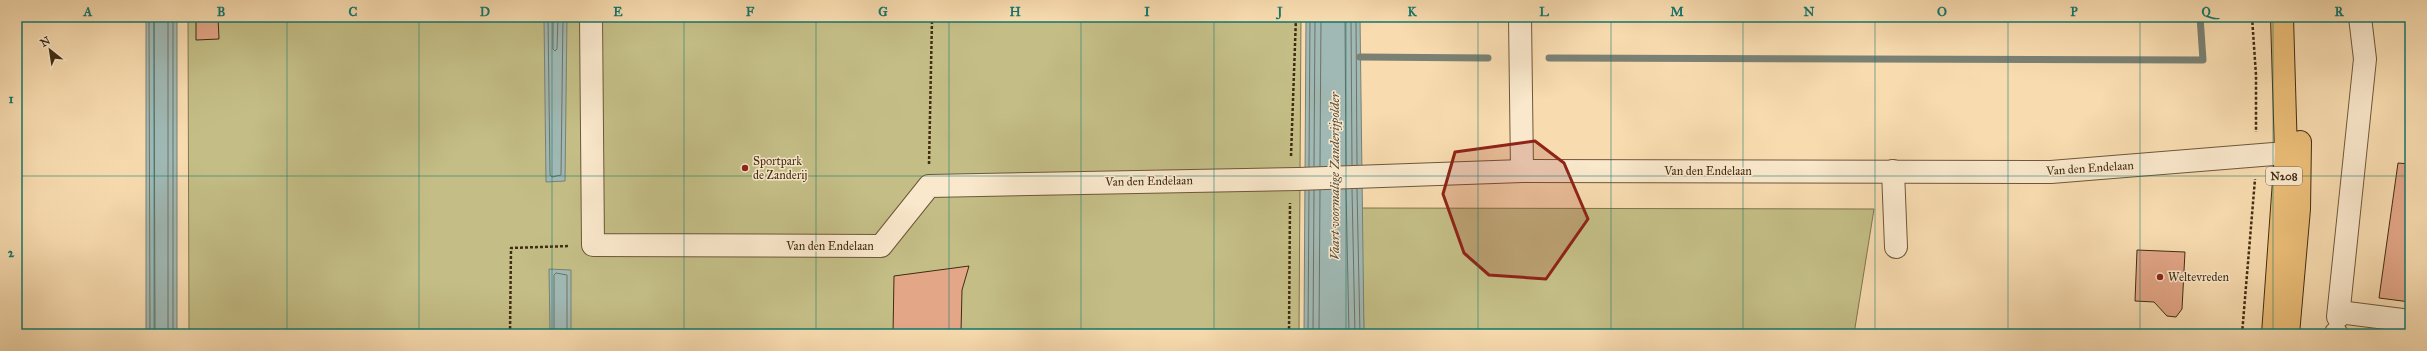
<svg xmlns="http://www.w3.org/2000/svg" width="2427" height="351" font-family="'IM FELL Great Primer',serif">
	<rect width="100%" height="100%" fill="#f8dcb0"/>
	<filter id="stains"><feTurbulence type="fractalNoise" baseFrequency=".005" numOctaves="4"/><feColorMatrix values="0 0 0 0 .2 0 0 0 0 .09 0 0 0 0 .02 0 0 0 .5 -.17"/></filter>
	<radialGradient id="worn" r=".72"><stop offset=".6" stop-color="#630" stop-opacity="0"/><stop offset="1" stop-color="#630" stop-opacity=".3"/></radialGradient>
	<g fill="#c4be86" stroke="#82754c">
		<path d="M188 17H1301L1299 334H189Z"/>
		<path d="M1361 208 1874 209 1854 334H1364Z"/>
	</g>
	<g fill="#a0b9b5" stroke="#7a8174">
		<rect x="146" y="17" width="31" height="317"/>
		<path d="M544 17H567L565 181 546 182Z"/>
		<path d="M1306 17H1360L1364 334H1304Z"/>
		<path d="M549 269 571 270V334H550Z"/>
	</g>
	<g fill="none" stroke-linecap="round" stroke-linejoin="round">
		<g stroke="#707264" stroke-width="1">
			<path d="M149 17 150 334"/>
			<path d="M154 17 155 334"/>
			<path d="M168 17V334"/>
			<path d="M173 17V334"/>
			<path d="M548 17 550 175 552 177 561 175 563 17"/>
			<path d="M553 17V49L555 51 557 49 558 17"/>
			<path d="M1345 17 1346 165"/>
			<path d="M1351 17 1352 165"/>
			<path d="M1356 17 1357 165"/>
			<path d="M1314 166 1315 17"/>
			<path d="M1320 166 1321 17"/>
			<path d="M1309 167 1310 17"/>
			<path d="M1346 189 1349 334"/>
			<path d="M1352 189 1355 334"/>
			<path d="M1357 189 1360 334"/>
			<path d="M554 334V275L556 273 567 275V334"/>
			<path d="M1308 334 1309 191"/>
			<path d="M1313 334 1314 190"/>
			<path d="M1319 334 1320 190"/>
		</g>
		<g stroke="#7a8174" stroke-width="7">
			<path d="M1360 57 1488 58"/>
			<path d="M1549 58 2203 60 2200 17"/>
		</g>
	</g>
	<g fill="#e3a687" stroke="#402c13">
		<path d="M196 17H218L219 39 196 40Z"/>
		<path d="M2398 163 2410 164V302L2379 298Z"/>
		<path d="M2137 250 2185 252 2182 309 2176 317 2167 316 2154 302 2135 301Z"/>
		<path d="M969 266 962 290 961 332 957 334H893L894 276Z"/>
	</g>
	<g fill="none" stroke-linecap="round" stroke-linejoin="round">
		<defs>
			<g id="minor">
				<path d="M591 17 593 245 881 246 929 186 1298 179 1522 171 2051 172 2286 153"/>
				<path d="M1520 17 1522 171"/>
				<path d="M1893 171 1896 247"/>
				<path d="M2339 312 2410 321"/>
				<path d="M2338 317 2365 59 2360 17"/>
				<path d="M2336 334V333"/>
			</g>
			<g id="major">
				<path d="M2273 334 2286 153 2282 17"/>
				<path d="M2288 334 2299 209 2300 142"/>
			</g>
		</defs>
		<use href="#minor" stroke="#6e583a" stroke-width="24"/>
		<use href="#major" stroke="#402c13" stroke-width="24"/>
		<g stroke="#402c13" stroke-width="2.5" stroke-dasharray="3 2" stroke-linecap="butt">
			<path d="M2252 17 2256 75V132"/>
			<path d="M1291 156 1296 17"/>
			<path d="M929 164 932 19 934 17"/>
			<path d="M510 334 511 248 570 246"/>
			<path d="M1289 334 1290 203"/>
			<path d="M2242 334 2255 179"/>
		</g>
		<use href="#minor" stroke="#fae8cc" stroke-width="22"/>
		<use href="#major" stroke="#ecbe78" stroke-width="22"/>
	</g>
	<path fill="#8f2418" fill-opacity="0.2" stroke="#8f2418" stroke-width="3" stroke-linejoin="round" d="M1535 141 1564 163 1588 219 1546 279 1489 275 1464 253 1443 194 1455 152Z"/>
	<path fill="none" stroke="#0f766e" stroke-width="1" stroke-opacity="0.55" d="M154 17V334M287 17V334M419 17V334M552 17V334M684 17V334M816 17V334M949 17V334M1081 17V334M1214 17V334M1346 17V334M1478 17V334M1611 17V334M1743 17V334M1875 17V334M2008 17V334M2140 17V334M2273 17V334M17 176H2410"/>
	<g fill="#8f2418" stroke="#fae8cc" stroke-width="1.5">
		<circle cx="745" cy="168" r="4"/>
		<circle cx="2160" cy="277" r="4"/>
	</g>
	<g text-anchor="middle" stroke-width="3" stroke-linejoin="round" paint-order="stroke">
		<rect fill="#fae8cc" stroke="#78644a" stroke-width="1" x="2266" y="167" width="36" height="18" rx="3"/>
		<g font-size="11" font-weight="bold" fill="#402c13">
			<text x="2284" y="180">N208</text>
		</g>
		<g font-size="12" fill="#402c13" stroke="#fae8cc" text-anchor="start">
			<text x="753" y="165">Sportpark<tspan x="753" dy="14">de Zanderij</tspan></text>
			<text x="2168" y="281">Weltevreden</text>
		</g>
		<g font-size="12" fill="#402c13" stroke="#fae8cc">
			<text transform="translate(2090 168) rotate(-4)" y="4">Van den Endelaan</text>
			<text x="1708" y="175">Van den Endelaan</text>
			<text transform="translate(1149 181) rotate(-1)" y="4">Van den Endelaan</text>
			<text x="830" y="250">Van den Endelaan</text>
		</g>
		<g font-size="13" font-style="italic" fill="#584f3c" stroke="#fae8cc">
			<text transform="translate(1334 176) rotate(-90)" y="5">Vaart voormalige Zanderijpolder</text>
		</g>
	</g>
	<rect width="2427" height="351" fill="none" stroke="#f8dcb0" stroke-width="44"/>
	<g transform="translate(50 50) rotate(330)" stroke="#fae8cc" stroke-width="3" paint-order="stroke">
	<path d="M0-3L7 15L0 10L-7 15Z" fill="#402c13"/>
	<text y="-6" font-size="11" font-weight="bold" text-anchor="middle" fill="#402c13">N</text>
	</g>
	<rect x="22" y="22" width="2383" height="307" fill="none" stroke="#0f766e" stroke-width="1.5"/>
	<g font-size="13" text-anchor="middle" font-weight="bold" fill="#0f766e">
		<text x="88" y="16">A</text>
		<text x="221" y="16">B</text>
		<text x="353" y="16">C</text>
		<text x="485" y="16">D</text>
		<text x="618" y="16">E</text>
		<text x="750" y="16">F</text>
		<text x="883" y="16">G</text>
		<text x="1015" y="16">H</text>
		<text x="1147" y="16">I</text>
		<text x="1280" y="16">J</text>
		<text x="1412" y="16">K</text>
		<text x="1544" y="16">L</text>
		<text x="1677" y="16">M</text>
		<text x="1809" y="16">N</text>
		<text x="1942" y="16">O</text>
		<text x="2074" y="16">P</text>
		<text x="2206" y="16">Q</text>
		<text x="2339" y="16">R</text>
		<text x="11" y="103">1</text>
		<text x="11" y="257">2</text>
	</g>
	<rect width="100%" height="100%" filter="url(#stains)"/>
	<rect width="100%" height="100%" fill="url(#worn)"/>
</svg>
